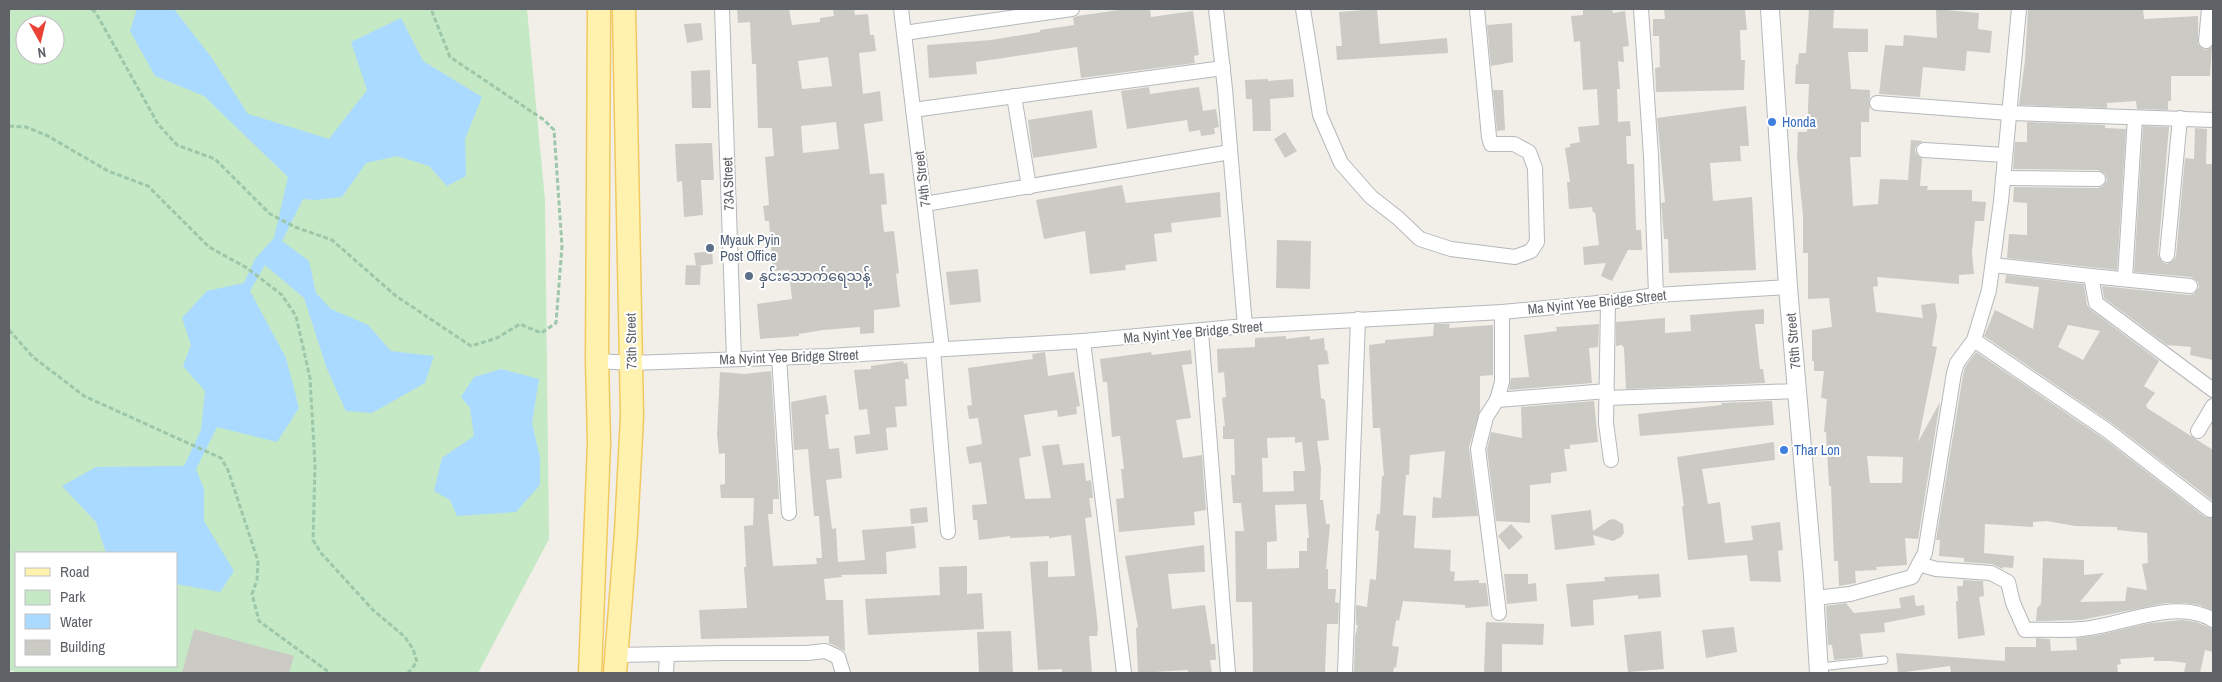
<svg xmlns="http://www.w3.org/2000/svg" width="2222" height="682" font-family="'Archivo Narrow','Noto Sans Myanmar',sans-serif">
	<rect width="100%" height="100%" fill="#f1efe8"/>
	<path fill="#c5e8c5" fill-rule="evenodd" d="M9 9H527L545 200 549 539 478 673H19L9 670ZM25 25H55V55H25ZM16 553H176V666H16Z"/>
	<g fill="#aadaff">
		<path d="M137 9H174L211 57 248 114 329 139 367 90 351 42 401 18 423 61 482 97 465 139 466 176 447 186 429 166 397 156 366 163 342 197 315 200 303 199 282 241 309 261 316 293 331 309 368 325 391 351 434 356 425 383 372 413 346 411 327 369 304 298 265 265 250 291 286 358 299 408 277 442 217 427 196 469 204 489V521L234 571 220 592 176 584V553H106L96 522 62 486 96 467 184 466 201 430 205 391 183 366 191 345 182 318 207 291 244 283 255 259 274 238 288 177 204 96 155 76 130 31Z"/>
		<path d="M501 369 539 379 532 423 540 458V485L516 512 457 516 450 500 434 491 442 458 474 436 470 408 461 397 474 377Z"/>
	</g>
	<g fill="#cccac5" fill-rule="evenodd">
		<path d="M737 9H789L792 25 820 22V18L834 16 833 9H854L855 15 868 14 870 35H874L876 51 859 53 863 94 880 91 883 121 864 124 870 174 884 173 887 204 881 205 884 232 894 231 899 273 896 274 900 307 874 310V333L860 334V327L823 330 799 334V336L760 339 757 304 792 299 789 270 773 271 769 221H765L763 206 769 205 765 157 774 156 772 128H758L756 64H752L750 22 738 23ZM828 57 832 86 802 89 798 61ZM836 122 839 149 803 153 801 126Z"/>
		<path d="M1126 9H1150L1151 17 1193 11 1199 55 1194 56 1195 63 1081 78 1077 47 976 62 977 74 929 78 927 45 991 40 1040 32V30L1074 25 1073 18 1077 16Z"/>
		<path d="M1377 9 1380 44 1447 38 1448 53 1337 60 1336 46H1342L1339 12Z"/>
		<path d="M1612 9 1613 13 1625 11 1629 46 1623 47 1624 62 1618 61 1620 89H1617L1618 122 1630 121 1631 136H1626L1627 164H1634L1636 230H1641L1642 250H1628L1612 281 1601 276 1606 263 1584 265 1583 247 1599 245 1595 212 1593 213 1592 207 1569 209 1567 182H1570L1565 148 1570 147V144L1580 142 1578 127 1599 125 1597 89 1583 90 1580 41 1574 42 1571 16 1583 15V10Z"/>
		<path d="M1664 9H1745L1747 30H1740L1741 60H1745L1744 90 1656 92 1655 68 1660 67 1659 36H1653V19H1665Z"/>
		<path d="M1809 9H1834L1833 28 1868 29V52H1848L1851 89 1870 90 1869 122H1861V157H1850L1853 206 1878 204 1880 179 1908 180 1911 140 1923 141 1917 145 1915 149 1916 154 1922 158 1920 186H1928L1927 190H1972V201L1986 202 1984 221H1975L1972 253 1974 274 1959 275V284L1877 277 1878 286 1873 287 1876 312 1923 318 1921 305 1935 303 1937 316 1932 346 1937 347 1918 442 1940 402 1918 539 1905 538 1907 565 1876 567 1877 570 1855 571 1856 583 1839 586 1838 561H1834L1831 486H1829L1826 432H1824L1827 399 1821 398 1824 371H1814V361H1812V330L1832 327 1829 298 1808 299V253H1803V216L1797 156 1798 132H1807L1809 84H1795L1796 64 1798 65 1799 53H1806ZM1867 456 1903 457 1902 483H1870Z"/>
		<path d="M1936 9 1979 13 1978 29 1992 31 1990 53 1967 51 1965 71 1923 67 1920 97 1879 94 1885 45 1903 46 1904 35 1937 38Z"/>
		<path d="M2028 9H2143L2144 19 2198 16V44L2205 50 2212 47 2210 76H2171V101H2168V110L2137 109 2136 101 2107 103V108L2019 105 2025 60Z"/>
		<path d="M701 23 703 40 687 43 684 24Z"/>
		<path d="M1512 23 1513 62 1491 66 1487 25Z"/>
		<path d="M710 70 711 108H692L691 71Z"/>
		<path d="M1268 79V81L1293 79 1294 97 1270 99 1271 131H1253L1252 99H1246L1245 80Z"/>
		<path d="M1149 87 1150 94 1199 87 1203 111 1216 109 1219 127 1214 128 1215 134 1201 136 1200 130 1189 132 1187 120 1127 129 1121 91Z"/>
		<path d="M1493 90H1503L1505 130 1497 131Z"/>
		<path d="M1746 106 1749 146H1740L1741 161 1710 163 1713 201 1752 197 1756 270 1669 273 1668 239H1664L1662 212 1661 203 1665 202 1657 118Z"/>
		<path d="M1092 110 1097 148 1033 158 1028 120Z"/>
		<path d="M2027 122 2105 125V128L2126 129 2117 270 2007 258 2009 234 2027 235V203L2013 202 2014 187 2098 188 2103 186 2107 180 2105 174 2098 170 2013 169 2015 142H2027Z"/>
		<path d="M2143 126 2169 127 2158 254 2162 262 2167 264 2174 260 2176 256 2185 158 2194 159 2195 128 2207 129 2206 164H2213V360L2190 355 2191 347 2167 345 2104 298 2102 286 2189 295 2194 294 2199 287 2198 282 2191 277 2134 272Z"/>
		<path d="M1285 132 1297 151 1285 158 1274 139Z"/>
		<path d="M712 143 714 180H701L703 215 684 217 682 181 677 182 675 144Z"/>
		<path d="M1122 185 1126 203 1220 192 1221 217 1171 223 1172 232 1154 234 1157 261 1125 265 1126 270 1090 274 1085 231 1044 239 1036 200Z"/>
		<path d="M1277 240 1311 241 1310 289 1276 288Z"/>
		<path d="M712 251 713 264 696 266 694 253Z"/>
		<path d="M686 265 701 266 700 285H685Z"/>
		<path d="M978 269 981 302 950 305 946 272Z"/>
		<path d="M2006 275 2084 284 2087 305 2091 310 2159 361 2144 386 2155 393 2146 405 2147 408 2213 450V501L2113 424 1984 336 1995 310 2033 329 2039 287 2005 283ZM2068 325 2100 331 2083 360 2058 347Z"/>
		<path d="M1764 309V324H1755L1760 369H1763L1765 383 1626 389 1624 348 1622 345 1616 346V322L1665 318V333L1691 331 1690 315Z"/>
		<path d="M1434 324H1450L1449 328 1493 325V375L1480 376V411L1469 447 1478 516 1432 518 1433 497 1441 498 1445 451 1410 455 1409 475H1406L1403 515 1416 516 1414 548 1451 550 1450 571 1455 572 1454 581 1479 580V583H1486L1489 606 1465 608V605L1403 601 1399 621 1396 620 1392 646 1399 647 1396 668 1394 667 1393 673H1354L1355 636 1358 625H1356V605L1367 607 1370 579 1376 580 1379 531 1375 530 1377 514H1380L1382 476H1384L1380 428H1373L1369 345 1385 343V340L1433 336Z"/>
		<path d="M1599 324 1598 347 1589 348 1592 383 1509 390 1511 378 1529 377 1524 335 1557 331 1556 327Z"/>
		<path d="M1286 336V339L1310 336V340L1324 338 1325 351 1327 350 1329 364 1318 365 1321 398 1325 400 1329 440 1317 441 1321 468 1320 500H1323L1326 524H1330L1326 569H1328V589H1336L1335 602 1339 603 1338 624H1327L1325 673H1253L1252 602H1236L1235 531H1244L1241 503H1233L1231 475H1235L1234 439H1223V426H1225L1222 398 1226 397 1224 372 1218 373 1217 349 1255 347V338ZM1295 437V443L1302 442 1305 471H1293L1294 491 1263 492 1262 458H1268L1267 438ZM1306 504 1309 538H1307V551H1299V568L1267 569V542L1277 541 1275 505Z"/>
		<path d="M1191 350 1192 364 1182 365 1191 418 1176 420 1183 458 1202 455 1206 510 1194 512 1195 525 1119 532 1116 499 1124 498 1121 469H1124L1120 436 1112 437 1107 382H1103L1100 359 1151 352 1152 355Z"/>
		<path d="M1045 352 1048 376 1074 372 1080 406 1076 407 1077 414 1058 417 1057 410 1024 415 1031 456 1019 458 1025 499 1051 498 1042 446 1059 444 1063 465 1084 463 1086 481 1091 480 1093 498H1089L1092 517 1085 518 1098 627 1097 636H1089L1092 673H1062V669L1038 670 1030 562 1048 561V577L1075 576 1071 535 1049 538V536L1010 538V536L979 540 977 520H973L972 505 987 504 981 462 969 464 966 447 982 444 978 418 969 419 967 406 972 405 968 368 1033 359 1032 354Z"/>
		<path d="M1976 352 2103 438 2205 517 2213 518V611L2200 605 2183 603H2166L2081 620 2036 621 2037 608 2041 604 2043 558 2084 560V575L2104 573 2080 602 2125 601 2127 587 2147 590 2142 564 2148 563 2147 533 2117 530V527L2075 526 2047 521 2033 522V527L1985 524 1984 553 2014 556 2013 568 2003 567V569L1992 564 1964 562V558L1939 556 1940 540H1936L1963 375 1965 367Z"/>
		<path d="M903 361 904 364 907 363 909 379H905L907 406 895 407 897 427 886 428 888 450 856 454 854 436 870 434 867 409 859 410 854 370 871 369V366Z"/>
		<path d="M771 371 779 499H773V514H768L773 566 817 564 816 558H822L819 516H814L808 449 794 450 791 402 826 395 829 414 825 415 829 449 839 448 842 478 826 480 832 529 836 528 838 562 865 560 862 530 914 526 916 548 886 552 887 574 841 575 842 577 824 579 826 600H843L845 651 829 643V636L701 639 699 610 747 608 744 567H746L744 526 753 525 754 498H721L720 485 725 484V453L719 454 717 434 720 372 745 374Z"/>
		<path d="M1594 401 1598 442 1570 445V449H1564L1567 471 1551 473V483L1530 485V523L1496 521 1487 450 1491 432 1522 438 1521 407Z"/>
		<path d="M1772 401 1774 425 1640 436 1638 414 1722 405 1721 403Z"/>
		<path d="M1774 442 1775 460 1702 469 1708 504 1720 502 1725 543 1753 540 1751 526 1780 522 1783 550 1778 551 1781 582 1750 581 1747 555 1688 560 1682 506H1684L1677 457Z"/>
		<path d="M927 507 928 522 911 524 910 509Z"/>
		<path d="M1591 510 1593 531 1609 520 1614 519 1623 524 1624 533 1621 537 1613 541 1593 535 1595 545 1555 550 1551 515Z"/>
		<path d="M1511 524 1523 537 1509 550 1498 536Z"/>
		<path d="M1204 545 1205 572 1168 574 1172 609 1205 605 1211 644H1215L1216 660H1210L1212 673H1188V670L1138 673 1136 628 1138 627 1125 556Z"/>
		<path d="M967 566V594L982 593 984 629 868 635 865 599 940 595 939 567Z"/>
		<path d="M1504 574H1528V584L1536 583 1537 601 1507 604Z"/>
		<path d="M1659 574 1661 597 1638 599V595L1593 600 1594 625 1571 627 1566 584 1605 581 1604 577Z"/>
		<path d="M1963 580 1983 581 1984 596 1979 597 1985 635 1958 639 1956 601H1958L1957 586H1963Z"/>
		<path d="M1914 595 1916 606 1924 605 1925 615 1884 623 1885 632 1860 634 1863 657 1834 660 1832 645H1828L1826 606 1846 603 1854 613 1901 608 1899 598Z"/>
		<path d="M2182 620 2196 622 2213 629V652L2205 650 2200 673H2184L2186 663 2171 661H2154V657L2120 659 2121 664 2117 665 2118 673H1951L1950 666 1898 673 1896 653 2005 661V647H2036V638L2050 639 2051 651 2077 650 2076 638 2099 635 2150 623Z"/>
		<path d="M1486 622 1544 624 1543 645 1502 644V673H1484Z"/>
		<path d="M1734 627 1737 652 1706 658 1702 630Z"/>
		<path d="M194 629 294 656 289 673H182Z"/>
		<path d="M1011 631 1013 673H979L977 632Z"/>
		<path d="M1661 631 1664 669 1628 672 1624 635Z"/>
	</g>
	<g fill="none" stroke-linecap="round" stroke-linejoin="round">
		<defs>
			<path id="service" d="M1820 667 1884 660"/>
			<g id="minor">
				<path d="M722 9 734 359"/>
				<path d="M901 9 942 349"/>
				<path d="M1216 9 1225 89 1245 326"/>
				<path d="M1303 9 1320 115 1341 163 1371 197 1398 218 1420 239 1451 249 1515 257 1531 251 1537 242 1535 168 1529 152 1514 144H1491L1489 137 1477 9"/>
				<path d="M1641 9 1651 156 1656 295"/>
				<path d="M904 33 1072 9"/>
				<path d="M2206 41 2209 9"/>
				<path d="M1014 96 1029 187"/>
				<path d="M1877 103 2009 113 2213 120"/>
				<path d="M913 110 1223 68"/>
				<path d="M1924 150 2005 155"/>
				<path d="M2003 178 2098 179"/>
				<path d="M925 204 1230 152"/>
				<path d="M2167 255 2180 118"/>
				<path d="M1993 265 2091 276 2096 303 2213 390"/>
				<path d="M2091 276 2190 286"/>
				<path d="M2125 278 2135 118"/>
				<path d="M1608 302 1606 423 1611 460"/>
				<path d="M1201 332 1228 673"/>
				<path d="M1974 340 2108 431 2210 510"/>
				<path d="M1083 341 1124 673"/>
				<path d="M933 350 948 532"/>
				<path d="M779 357 789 513"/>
				<path d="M597 361 632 363 828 356 1083 341 1245 326 1502 312 1608 302 1656 295 1788 287"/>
				<path d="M1607 398 1797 391"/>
				<path d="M1497 400 1607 391"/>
				<path d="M2198 431 2213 406"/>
				<path d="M1919 564 1936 569 1991 573 2008 582 2013 603 2025 630C2044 629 2064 631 2082 629 2121 626 2177 597 2213 620"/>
				<path d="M1815 598 1850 594 1912 577 1925 553 1954 373 1957 363 1974 340 1989 290 2001 201 2019 9"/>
				<path d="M1499 613 1478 449 1486 417 1497 400 1502 382V312"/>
				<path d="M615 655 724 653H807L825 651 838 657 843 673"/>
				<path d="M666 673 667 654"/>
				<path d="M1345 673 1358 319"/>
			</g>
			<path id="tertiary" d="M1770 9 1788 287 1813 575 1819 673"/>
			<g id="primary">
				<path d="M590 673 599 443 597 361 599 9"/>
				<path d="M615 673 626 532 632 416 624 9"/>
			</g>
		</defs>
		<use href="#service" stroke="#b5b8bc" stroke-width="9"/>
		<use href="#minor" stroke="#b5b8bc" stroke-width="16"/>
		<use href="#tertiary" stroke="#b5b8bc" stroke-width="20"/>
		<use href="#primary" stroke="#f2c960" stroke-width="25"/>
		<g stroke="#9cc7a9" stroke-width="3" stroke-dasharray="5 2.5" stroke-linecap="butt">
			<path d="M92 9 96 13 158 124 177 145 215 159 270 214 295 227 332 240 396 296 471 346 497 338 520 324 541 333 556 323 562 246 554 130 544 120 450 57 431 9"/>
			<path d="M9 126 26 127 48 136 108 171 148 186 209 247 247 268 282 295 296 316 310 378 315 465 313 540 321 553 373 610 405 637 413 649 417 662 408 673"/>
			<path d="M9 330 33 357 84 396 221 458 228 470 258 561 257 580 252 594 259 621 330 673"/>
		</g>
		<use href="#service" stroke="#fff" stroke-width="7"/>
		<use href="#minor" stroke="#fff" stroke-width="14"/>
		<use href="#tertiary" stroke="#fff" stroke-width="18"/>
		<use href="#primary" stroke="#fff2af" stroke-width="22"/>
	</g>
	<g fill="#3f7fe0" stroke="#fff" stroke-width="2">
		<circle cx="1772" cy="122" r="5"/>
		<circle cx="1784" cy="450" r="5"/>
	</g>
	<g fill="#5c6f8a" stroke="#fff" stroke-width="2">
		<circle cx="710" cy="248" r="5"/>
		<circle cx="749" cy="276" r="5"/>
	</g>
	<g text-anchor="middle" stroke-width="4" stroke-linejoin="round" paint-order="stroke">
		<g font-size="14" fill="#366cbe" stroke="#fff" text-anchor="start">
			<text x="1782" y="127">Honda</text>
			<text x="1794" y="455">Thar Lon</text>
		</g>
		<g font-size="14" fill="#5f6368" stroke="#fff">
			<text transform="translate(922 179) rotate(-97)" y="5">74th Street</text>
			<text transform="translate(728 184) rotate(-92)" y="5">73A Street</text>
			<text transform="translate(1597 302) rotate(-6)" y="5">Ma Nyint Yee Bridge Street</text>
			<text transform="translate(1193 332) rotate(-5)" y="5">Ma Nyint Yee Bridge Street</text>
			<text transform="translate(631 341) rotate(-91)" y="5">73th Street</text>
			<text transform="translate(1793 341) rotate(-95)" y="5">76th Street</text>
			<text transform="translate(789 357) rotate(-2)" y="5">Ma Nyint Yee Bridge Street</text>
		</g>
		<g font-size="14" fill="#4e5e75" stroke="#fff" text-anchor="start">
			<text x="720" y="245">Myauk Pyin<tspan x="720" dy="16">Post Office</tspan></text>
			<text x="759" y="281">နှင်းသောက်ရေသန့်</text>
		</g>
	</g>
	<rect width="2222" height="682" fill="none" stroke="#5f6368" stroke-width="20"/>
	<rect x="15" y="552" width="162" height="115" fill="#ffffff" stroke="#bfc1c3"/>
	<rect x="25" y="568" width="25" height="8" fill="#fff2af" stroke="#bfc1c3"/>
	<text x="60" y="577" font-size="15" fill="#5f6368">Road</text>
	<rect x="25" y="590" width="25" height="15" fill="#c5e8c5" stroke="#bfc1c3"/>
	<text x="60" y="602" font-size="15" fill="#5f6368">Park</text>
	<rect x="25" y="614" width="25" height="15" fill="#aadaff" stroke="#bfc1c3"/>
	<text x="60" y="627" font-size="15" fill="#5f6368">Water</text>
	<rect x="25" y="640" width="25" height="15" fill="#cccac5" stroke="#bfc1c3"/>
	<text x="60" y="652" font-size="15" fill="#5f6368">Building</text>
	<g transform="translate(40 40) rotate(172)"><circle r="24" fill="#ffffff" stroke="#bfc1c3"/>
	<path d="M0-4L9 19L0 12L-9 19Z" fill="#ea4335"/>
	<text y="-8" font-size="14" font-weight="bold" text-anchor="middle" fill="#5f6368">N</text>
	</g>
</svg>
